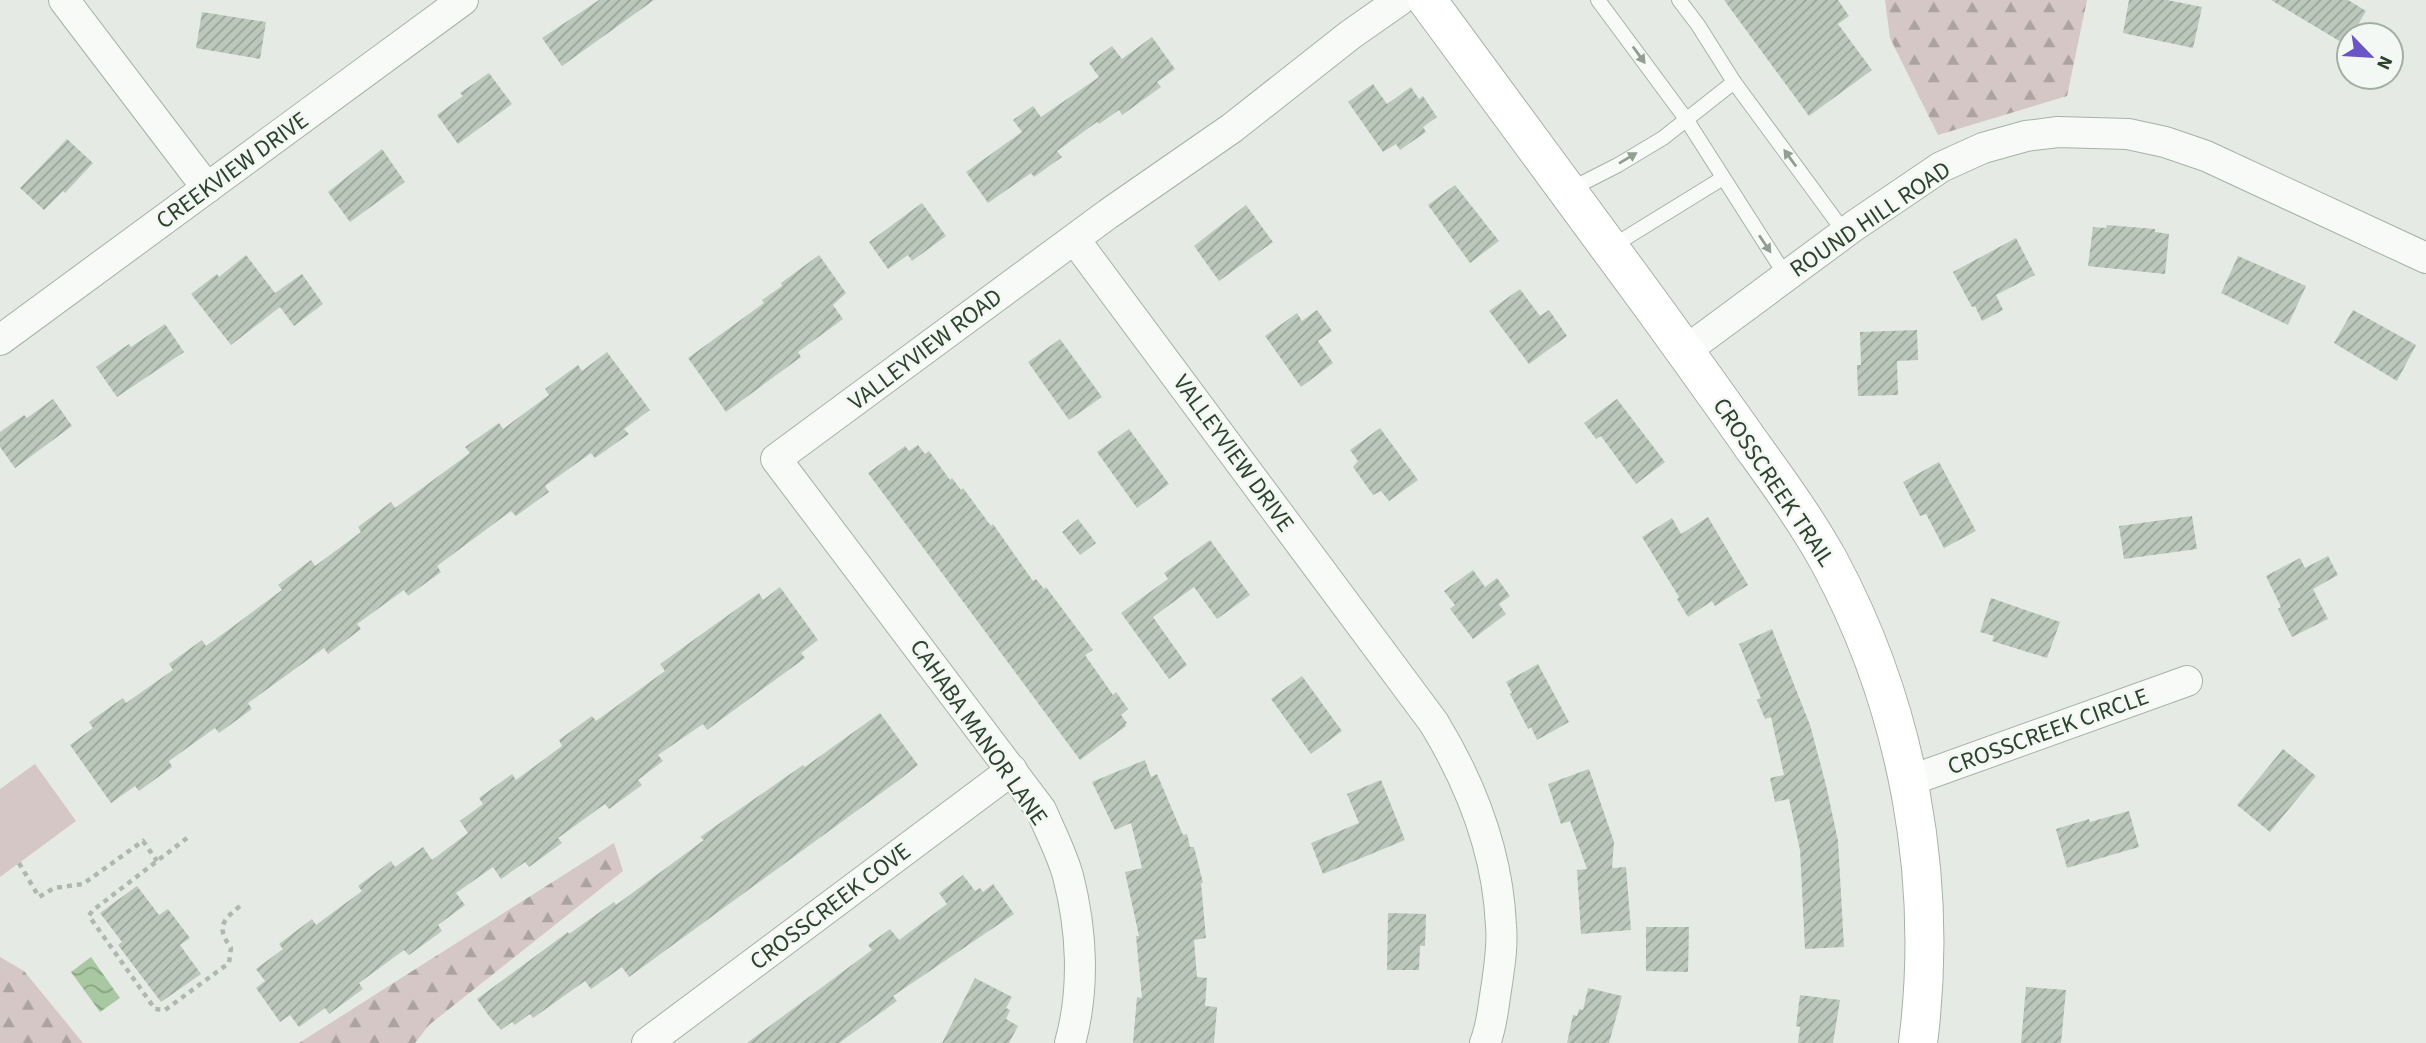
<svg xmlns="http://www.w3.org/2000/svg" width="2426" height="1043" font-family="'Source Sans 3',sans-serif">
	<defs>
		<pattern id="forest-firs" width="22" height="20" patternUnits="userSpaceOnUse" patternTransform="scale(1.75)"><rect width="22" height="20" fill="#d4c7c6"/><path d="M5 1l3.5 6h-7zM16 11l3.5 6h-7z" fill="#aca3a1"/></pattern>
		<pattern id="water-waves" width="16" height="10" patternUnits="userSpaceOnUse" patternTransform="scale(1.75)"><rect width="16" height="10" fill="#a8c8a2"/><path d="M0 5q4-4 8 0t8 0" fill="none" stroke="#89a484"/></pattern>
		<pattern id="building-hatch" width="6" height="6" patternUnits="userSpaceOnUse" patternTransform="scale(1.75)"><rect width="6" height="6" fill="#bcc8bc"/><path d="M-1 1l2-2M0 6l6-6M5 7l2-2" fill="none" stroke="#99a499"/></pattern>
	</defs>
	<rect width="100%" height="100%" fill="#e5ebe4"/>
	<g fill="url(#forest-firs)">
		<path d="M1885 0H2087L2067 96 1938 135 1890 38Z"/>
		<path d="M614 843 623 871 429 1025 415 1043H299Z"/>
		<path d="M0 957 24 971 83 1043H0Z"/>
	</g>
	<path fill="#d4c7c6" d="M35 764 76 821 0 877V789Z"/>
	<path fill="url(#water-waves)" d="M91 957 120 998 100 1012 71 972Z"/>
	<g fill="url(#building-hatch)">
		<path d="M599 0H654L562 66 542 38Z"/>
		<path d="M1724 0H1838L1849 16 1838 24 1872 70 1809 116Z"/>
		<path d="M2129 0H2167L2202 7 2193 48 2123 33Z"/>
		<path d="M2271 0H2348L2366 11 2352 35H2349L2346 45Z"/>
		<path d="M202 12 266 22 260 59 196 48Z"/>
		<path d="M1152 37 1175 69 1157 82 1161 87 1122 115 1119 110 1099 124 1097 122 1057 151 1062 157 1034 177 1031 173 988 203 966 172 1022 132 1013 120 1033 106 1041 117 1099 77 1089 63 1112 46 1122 59Z"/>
		<path d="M489 73 512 104 458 144 437 115 463 96 460 93Z"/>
		<path d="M1373 84 1387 104 1411 87 1419 99 1423 96 1437 117 1423 127 1426 132 1400 150 1396 144 1383 152 1348 102Z"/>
		<path d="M67 139 93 163 65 193 63 191 44 210 20 188Z"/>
		<path d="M382 149 405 182 350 222 328 192Z"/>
		<path d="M1455 185 1499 241 1470 263 1428 205Z"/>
		<path d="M922 203 946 236 912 261 908 255 888 269 869 242Z"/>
		<path d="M1246 205 1273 242 1219 281 1194 246Z"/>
		<path d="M2107 225 2155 229V232L2169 234 2165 274 2088 266 2093 227 2106 228Z"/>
		<path d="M2016 238 2035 275 1996 295 2003 310 1982 321 1975 306 1972 307 1953 272Z"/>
		<path d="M246 255 275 293 302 274 323 304 294 326 280 307 231 345 191 294 217 274 219 277Z"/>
		<path d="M819 255 846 293 833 305 843 319 798 352 801 357 726 412 688 358 764 303 762 300 782 286 781 283Z"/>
		<path d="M2238 256 2306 286 2288 325 2221 293Z"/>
		<path d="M1520 289 1540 316 1549 310 1567 336 1529 364 1489 311Z"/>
		<path d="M1317 310 1332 331 1318 341 1333 363 1301 387 1265 336 1297 313 1302 321Z"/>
		<path d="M2353 310 2416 345 2397 381 2334 343Z"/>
		<path d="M165 324 184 352 117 397 96 367 129 344 131 347Z"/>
		<path d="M1917 330 1918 360 1897 361 1898 395 1858 396 1857 365H1861L1860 332Z"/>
		<path d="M1060 339 1102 397 1069 420 1028 362Z"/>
		<path d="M607 352 650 410 624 429 629 434 595 458 591 453 545 486 549 492 516 516 511 511 437 566 441 572 408 596 404 590 357 624 361 629 328 654 324 648 248 703 252 709 219 733 215 728 169 761 172 767 139 791 135 786 111 803 70 745 93 728 89 722 123 698 126 703 173 670 169 664 202 640 206 646 231 628 282 590 278 585 311 560 315 566 361 532 358 527 391 502 395 508 470 453 465 447 499 423 503 429 549 395 545 389 578 365 582 371Z"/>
		<path d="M53 399 72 426 15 468 0 447V432L24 415 27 418Z"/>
		<path d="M1617 399 1665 462 1636 484 1601 436 1596 439 1584 423Z"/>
		<path d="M1380 428 1418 480 1389 501 1381 491 1373 495 1353 467 1358 461 1350 450Z"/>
		<path d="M1129 429 1169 484 1137 508 1097 452Z"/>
		<path d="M918 445 925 454 929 451 950 480 952 478 961 490 963 488 991 526 993 524 1033 581 1036 579 1044 589 1046 587 1093 650 1085 655 1113 695 1116 692 1128 709 1121 715 1127 723 1125 724 1126 726 1080 760 868 473 905 446 909 451Z"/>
		<path d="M1939 462 1976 531 1944 548 1926 514 1920 516 1903 482Z"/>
		<path d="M2192 516 2197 549 2124 559 2119 526Z"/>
		<path d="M1708 517 1748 585 1715 606 1712 601 1688 617 1677 599 1679 597 1642 537 1672 518 1681 534Z"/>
		<path d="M1078 519 1096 543 1080 555 1062 532Z"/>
		<path d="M1210 540 1250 595 1217 619 1194 587 1153 617 1187 665 1169 679 1121 613 1168 579 1164 573Z"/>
		<path d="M2328 556 2338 575 2313 589 2328 619 2292 637 2278 609 2281 607 2266 576 2300 558 2305 568Z"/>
		<path d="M1473 570 1485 587 1497 578 1510 596 1499 604 1506 614 1473 639 1450 609 1455 605 1444 591Z"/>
		<path d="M780 587 818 640 801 653 805 658 707 730 703 724 658 755 663 761 638 780 642 785 609 809 605 804 558 838 562 843 529 867 525 862 501 879 493 867 456 893 465 905 438 925 442 931 409 955 404 950 359 983 363 989 329 1014 325 1008 299 1027 290 1015 280 1022 256 988 265 981 256 969 283 949 279 944 312 919 316 925 362 891 358 886 391 861 395 867 423 847 432 860 468 833 460 821 483 804 479 798 512 774 516 780 562 746 559 740 592 716 596 721 665 671 660 664 759 593 763 600Z"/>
		<path d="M1991 598 2060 622 2047 658 1992 641 1994 636 1980 632Z"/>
		<path d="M1772 629 1810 725 1826 785 1838 841 1844 947 1805 949 1800 850 1789 799 1775 802 1770 778 1784 775 1771 717 1765 719 1757 700 1761 698 1739 644Z"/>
		<path d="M1538 664 1569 722 1537 740 1531 727 1528 729 1510 694 1512 693 1506 682Z"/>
		<path d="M1302 676 1342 731 1311 754 1271 699Z"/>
		<path d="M880 713 918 765 899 780 629 977 622 967 591 989 585 981 533 1018 530 1014 515 1025 512 1022 501 1030 489 1016 477 999 568 932 569 934 614 902 616 905 704 840 700 837 803 765 805 767Z"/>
		<path d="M2283 749 2316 776 2270 832 2237 805Z"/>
		<path d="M1145 760 1151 777 1157 774 1183 835 1187 834 1190 847H1194L1203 883H1201L1206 938 1194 940 1197 977 1207 978 1205 1006 1217 1007 1214 1043H1133L1137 997 1142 998 1136 936H1139L1125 872 1142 868 1131 823 1115 830 1092 782Z"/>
		<path d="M1589 769 1614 842 1612 868 1626 867 1631 930 1581 934 1577 870 1587 869 1570 821 1561 824 1548 784Z"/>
		<path d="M1381 780 1405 840 1323 874 1311 843 1359 823 1347 794Z"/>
		<path d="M2129 811 2139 847 2067 868 2056 829 2089 819 2090 822Z"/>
		<path d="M963 875 975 891 980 888 983 892 993 884 1014 914 893 996 897 1001 839 1043H747L872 950 868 945 890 929 899 940 947 904 939 893Z"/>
		<path d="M137 886 159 915 168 909 190 938 180 945 201 974 161 1002 118 945 122 942 100 913Z"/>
		<path d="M1388 913 1426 914 1425 946H1420L1419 970H1387Z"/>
		<path d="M1646 927H1689L1688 972 1646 971Z"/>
		<path d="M975 978 1012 997 1006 1008 1010 1010 1006 1019 1018 1026 1009 1043H942Z"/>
		<path d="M2026 987 2066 990 2061 1043H2021Z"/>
		<path d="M1588 988 1622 996 1609 1043H1567L1573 1015 1577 1016 1579 1009 1583 1010Z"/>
		<path d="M1800 995 1840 1000 1833 1043H1798L1800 1027 1796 1026Z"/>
	</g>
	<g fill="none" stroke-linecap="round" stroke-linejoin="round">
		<defs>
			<g id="lane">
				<path d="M1598 0 1686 119 1786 276"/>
				<path d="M1679 0 1698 25 1734 82 1845 233"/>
				<path d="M1569 190 1618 165 1663 138 1734 82"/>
				<path d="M1611 247 1723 178"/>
			</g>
			<g id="street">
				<path d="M64 0 207 188"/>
				<path d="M1075 240 1434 723C1471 784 1498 854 1501 926 1503 947 1499 969 1496 990 1493 1008 1492 1026 1485 1043"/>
				<path d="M0 340 463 0"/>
				<path d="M1685 351 1854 226 1941 167 1983 148 2026 136 2058 132 2128 134 2165 142 2206 156 2426 258"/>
				<path d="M1909 781 2187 681"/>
				<path d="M647 1043 1012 770"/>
				<path d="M1070 1043C1085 989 1082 930 1068 876 1062 854 1050 831 1041 810L776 459 1108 214 1232 128 1350 35 1400 0"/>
			</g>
			<path id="secondary" d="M1427 0C1502 101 1575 202 1650 303 1684 350 1718 397 1751 444 1779 483 1807 521 1830 563 1908 709 1939 879 1918 1043"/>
		</defs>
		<use href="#lane" stroke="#a6b2a6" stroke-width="16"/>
		<use href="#street" stroke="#a6b2a6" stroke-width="32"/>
		<use href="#secondary" stroke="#a6b2a6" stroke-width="40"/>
		<g stroke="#aeb8ae" stroke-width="4.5" stroke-dasharray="5 5" stroke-linecap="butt">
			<path d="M187 838 92 911 89 916 155 1009 165 1010 229 963 231 948C216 927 222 921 240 906"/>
			<path d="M19 863 39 897 54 888 83 884 143 841 157 861"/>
		</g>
		<use href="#lane" stroke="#f7faf7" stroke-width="14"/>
		<use href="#street" stroke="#f7faf7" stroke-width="30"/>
		<use href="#secondary" stroke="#fff" stroke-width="38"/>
	</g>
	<defs><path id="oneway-solid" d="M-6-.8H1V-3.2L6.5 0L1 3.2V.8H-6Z" transform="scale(1.75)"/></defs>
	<g fill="#929e92">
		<use href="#oneway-solid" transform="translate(1639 55) rotate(54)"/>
		<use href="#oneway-solid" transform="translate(1628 158) rotate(-31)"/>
		<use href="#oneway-solid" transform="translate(1790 158) rotate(-126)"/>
		<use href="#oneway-solid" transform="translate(1765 244) rotate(56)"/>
	</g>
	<g text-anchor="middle" stroke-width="5" stroke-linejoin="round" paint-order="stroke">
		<g font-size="24" fill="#2d422d" stroke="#f4f8f4">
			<text transform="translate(232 170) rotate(-36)" y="8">CREEKVIEW DRIVE</text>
			<text transform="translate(1870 219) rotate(-34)" y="8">ROUND HILL ROAD</text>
			<text transform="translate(925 349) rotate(-37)" y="8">VALLEYVIEW ROAD</text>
			<text transform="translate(1234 453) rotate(54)" y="8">VALLEYVIEW DRIVE</text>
			<text transform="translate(1774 482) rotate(56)" y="8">CROSSCREEK TRAIL</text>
			<text transform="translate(2048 731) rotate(-20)" y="8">CROSSCREEK CIRCLE</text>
			<text transform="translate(979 732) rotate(55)" y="8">CAHABA MANOR LANE</text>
			<text transform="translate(830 906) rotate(-37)" y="8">CROSSCREEK COVE</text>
		</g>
	</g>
	<g transform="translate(2370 56) rotate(115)"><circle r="33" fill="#f4f8f4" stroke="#a4afa4" stroke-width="2"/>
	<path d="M0-5L12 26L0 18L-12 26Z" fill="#6a54c6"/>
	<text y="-10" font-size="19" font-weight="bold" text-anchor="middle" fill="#2d422d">N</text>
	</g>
</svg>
